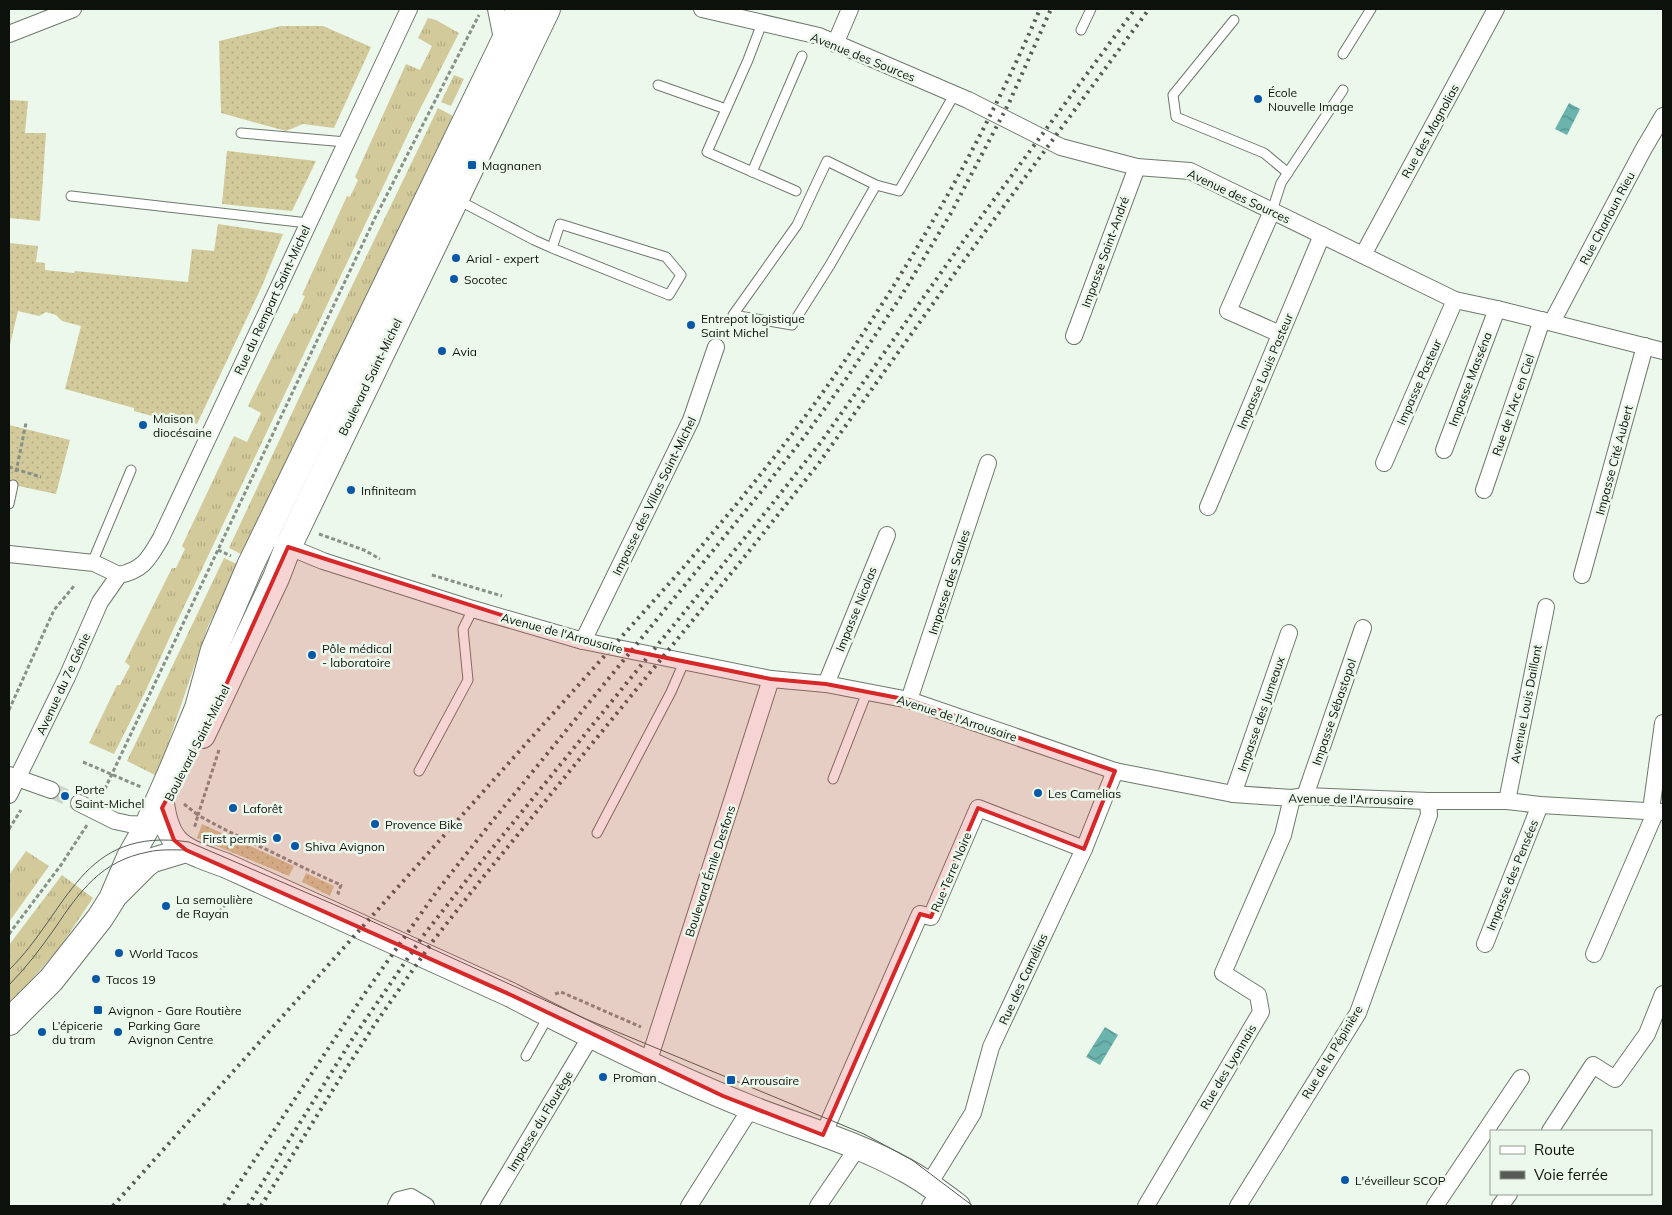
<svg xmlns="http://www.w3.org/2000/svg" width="1672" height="1215" font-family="Mulish,sans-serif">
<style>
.grass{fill:url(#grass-tufts)}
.garden{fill:url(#garden-dots)}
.water{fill:url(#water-waves)}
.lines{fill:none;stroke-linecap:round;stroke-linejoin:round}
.street-tunnel{stroke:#cbd5ca;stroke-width:16;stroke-dasharray:16 8;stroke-linecap:butt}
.lane-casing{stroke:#6f796e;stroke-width:11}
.street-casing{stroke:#6f796e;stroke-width:18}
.secondary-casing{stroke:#6f796e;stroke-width:26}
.primary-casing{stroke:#6f796e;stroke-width:28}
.path{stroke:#889187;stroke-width:3;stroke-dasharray:4 2.5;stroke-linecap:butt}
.lane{stroke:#fff;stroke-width:9}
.street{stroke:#fff;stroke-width:16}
.secondary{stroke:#fff;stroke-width:24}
.primary{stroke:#fff;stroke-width:26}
.tram{stroke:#565c55;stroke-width:1}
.rail{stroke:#565c55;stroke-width:4;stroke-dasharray:2.5 5;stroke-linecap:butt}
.marked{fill:#d62828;fill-opacity:0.2;stroke:#d62828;stroke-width:4;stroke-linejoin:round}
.poi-dot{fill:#0858a7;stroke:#ecf8eb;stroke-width:2}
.labels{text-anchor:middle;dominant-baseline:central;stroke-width:5;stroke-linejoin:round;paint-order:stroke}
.street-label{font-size:12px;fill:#0d110c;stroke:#ecf8eb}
.poi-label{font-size:12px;fill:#0d110c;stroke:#ecf8eb;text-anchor:start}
</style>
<defs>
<pattern id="grass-tufts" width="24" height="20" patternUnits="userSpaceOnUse" patternTransform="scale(1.25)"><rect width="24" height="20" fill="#d2ca9a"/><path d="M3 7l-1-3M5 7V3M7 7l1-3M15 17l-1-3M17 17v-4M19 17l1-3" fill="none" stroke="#b3ac84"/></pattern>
<pattern id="garden-dots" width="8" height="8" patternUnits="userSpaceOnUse" patternTransform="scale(1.25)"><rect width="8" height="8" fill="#d2ca9a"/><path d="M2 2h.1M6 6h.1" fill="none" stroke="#b3ac84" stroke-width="1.8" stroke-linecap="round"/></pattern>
<pattern id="water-waves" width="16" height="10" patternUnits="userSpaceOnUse" patternTransform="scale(1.25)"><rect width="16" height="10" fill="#6ab4ad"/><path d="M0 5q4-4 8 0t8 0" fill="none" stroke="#56918b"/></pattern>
</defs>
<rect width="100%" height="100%" fill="#ecf8eb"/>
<g class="grass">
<path d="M 428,18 L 436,20 L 459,33 L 417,115 L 173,630 L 146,690 L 114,754 L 89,743 L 117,685 L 120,685 L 130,666 L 125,662 L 172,568 L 176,568 L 185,549 L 182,546 L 234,436 L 247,442 L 261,413 L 248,406 L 294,313 L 297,314 L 305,296 L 302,295 L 347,196 L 350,197 L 358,180 L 355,177 L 406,64 L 420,70 L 432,46 L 418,38 Z"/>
<path d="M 454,75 L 464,79 L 451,106 L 441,102 Z"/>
<path d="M 438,108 L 453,116 L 353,329 L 243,555 L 229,548 L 336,319 Z"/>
<path d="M 224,558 L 239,565 L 208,626 L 157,776 L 127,761 Z"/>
<path d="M 26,851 L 49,866 L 9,922 L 9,875 Z"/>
<path d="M 62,875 L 93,898 L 60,947 L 9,1006 L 9,945 Z"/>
</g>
<g class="garden">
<path d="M 281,26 L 323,26 L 371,47 L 334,128 L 303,124 L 286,131 L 221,113 L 219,41 Z"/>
<path d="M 9,100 L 28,101 L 25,133 L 46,133 L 40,221 L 9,218 Z"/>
<path d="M 227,151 L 228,151 L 316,161 L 292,211 L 222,204 Z"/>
<path d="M 218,224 L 283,234 L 262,286 L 197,424 L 185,421 L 184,425 L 134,411 L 134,408 L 65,389 L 81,326 L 62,321 L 56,315 L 46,312 L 39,316 L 18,311 L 9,349 L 9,243 L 38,246 L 36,262 L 45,263 L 45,270 L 74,273 L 75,271 L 188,282 L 192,249 L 214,251 Z"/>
<path d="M 9,425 L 70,440 L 56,494 L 9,484 Z"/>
<path d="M 202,824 L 294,866 L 289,876 L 197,838 Z"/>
<path d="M 306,873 L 334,886 L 330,896 L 302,882 Z"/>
</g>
<g class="water">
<path d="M 1569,103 L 1580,109 L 1567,135 L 1555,129 Z"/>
<path d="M 1105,1027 L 1118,1035 L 1100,1065 L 1086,1057 Z"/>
</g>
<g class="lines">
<path class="street-tunnel" d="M 51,790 L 79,803"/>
<g class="lane-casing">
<g id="lane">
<path d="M 1234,20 L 1173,95 L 1176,117 L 1264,153 L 1288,173"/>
<path d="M 762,23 L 748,60 L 707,152 L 796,191"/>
<path d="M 1081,30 L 1091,9"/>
<path d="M 1343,54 L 1371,9"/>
<path d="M 658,85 L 726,109"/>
<path d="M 241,133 L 346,142"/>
<path d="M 752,172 L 802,56"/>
<path d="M 876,185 L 827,161 L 797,225 L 733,315 L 792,325 L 830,265 L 876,185 L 899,191 L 954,95"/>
<path d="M 71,196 L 308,223"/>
<path d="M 458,200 L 534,240 L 552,248 L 669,295 L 681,275 L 666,257 L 560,224 L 552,248"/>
<path d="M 1272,211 L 1281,183 L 1343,90"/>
<path d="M 9,504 L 13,485"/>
<path d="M 92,563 L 131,470"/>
<path d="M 419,771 L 468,680 L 463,629 L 473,609"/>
<path d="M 833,779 L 867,692"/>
<path d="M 597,833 L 671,692 L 684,662"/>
<path d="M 526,1056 L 549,1015"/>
</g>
</g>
<g class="street-casing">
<g id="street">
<path d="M 496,9 L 503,44"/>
<path d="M 702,9 L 819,36 L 968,100 L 1061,147 L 1137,167 L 1190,171 L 1455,300 L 1497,309 L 1663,351"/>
<path d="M 9,34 L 73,9"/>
<path d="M 835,44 L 850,9"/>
<path d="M 1272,211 L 1228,311 L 1280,334"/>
<path d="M 1363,255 L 1496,9"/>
<path d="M 1552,322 L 1643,150 L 1663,116"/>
<path d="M 1074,336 L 1137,167"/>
<path d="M 1444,450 L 1497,309"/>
<path d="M 1384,463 L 1455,300"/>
<path d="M 1484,490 L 1542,320"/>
<path d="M 1208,507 L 1322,235"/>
<path d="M 282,544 L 323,561 L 473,609 L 583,641 L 771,679 L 826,684 L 909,700 L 1115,771 L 1233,794 L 1292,798 L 1305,796 L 1428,801 L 1507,801 L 1540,805 L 1663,812"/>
<path d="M 9,554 L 94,563 L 119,575"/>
<path d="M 119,575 C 144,570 149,558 161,538 L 409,9"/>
<path d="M 1582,575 L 1645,346"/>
<path d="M 583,641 L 691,420 L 716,347"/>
<path d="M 826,684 L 887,535"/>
<path d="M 909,700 L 988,463"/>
<path d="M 9,775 L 51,790"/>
<path d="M 1233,794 L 1289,633"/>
<path d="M 9,795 L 67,677 L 100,602 L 119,575"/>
<path d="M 1305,796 L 1363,628"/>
<path d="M 1507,801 L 1546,607"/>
<path d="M 79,803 L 115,821 L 129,824 L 148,825"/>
<path d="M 1651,810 L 1663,723"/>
<path d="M 1485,944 L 1540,805"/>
<path d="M 1594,954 L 1656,811"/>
<path d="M 648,1063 L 771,679"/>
<path d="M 1550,1131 L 1593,1065 L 1615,1079 L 1647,1034 L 1663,994"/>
<path d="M 823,1135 L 920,914 L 931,917 L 978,808 L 1084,849"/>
<path d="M 929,1184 L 973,1113 L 991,1047 L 1084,849 L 1115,771"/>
<path d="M 396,1206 L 399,1200 L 411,1197 L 426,1206"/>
<path d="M 489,1206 L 591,1036"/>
<path d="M 689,1206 L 751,1108"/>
<path d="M 818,1206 L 858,1147"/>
<path d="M 930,1206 L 940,1192"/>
<path d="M 1146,1206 L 1261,1012 L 1258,995 L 1223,973 L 1283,835 L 1292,798"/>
<path d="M 1238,1206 L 1358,1013 L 1429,815 L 1428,801"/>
<path d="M 1435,1206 L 1521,1078"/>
<path d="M 1500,1206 L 1509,1194"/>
</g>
</g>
<g class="secondary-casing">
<g id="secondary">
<path d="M 161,795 C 166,848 182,849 227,866 L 511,995 C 589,1036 669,1075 751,1108 C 802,1128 857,1143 905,1170 C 924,1180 941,1193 958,1206"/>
<path d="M 114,897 L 146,865 L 153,860 L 186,850"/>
</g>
</g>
<g class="primary-casing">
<g id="primary">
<path d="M 202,735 L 276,578 L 288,547 L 547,9"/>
<path d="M 9,1022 L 51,980 L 100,918 L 112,899 L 130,857 L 148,825 L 173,768 L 198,708 L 214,650 L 250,566 L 520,9"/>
</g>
</g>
<g class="path">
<path d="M 9,467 L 41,477"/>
<path d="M 16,472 L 26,423"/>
<path d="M 319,534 L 364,550 L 380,559"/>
<path d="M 218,550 L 231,556"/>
<path d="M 432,575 L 502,596"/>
<path d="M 9,710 L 54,610 L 74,586"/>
<path d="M 219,750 L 198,815 C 227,832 258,845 288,860 C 306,869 323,877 341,885 L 338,893 L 340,894"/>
<path d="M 83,762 L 141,787"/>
<path d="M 102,795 L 375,218 L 479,15"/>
<path d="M 184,804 L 198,815 L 194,829"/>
<path d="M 9,829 L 21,810"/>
<path d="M 219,912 L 235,893"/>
<path d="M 9,934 L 61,865 L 87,825"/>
<path d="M 555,994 L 561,992 L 641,1027"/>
</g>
<use href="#lane" class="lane"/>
<use href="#street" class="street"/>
<use href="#secondary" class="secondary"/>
<use href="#primary" class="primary"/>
<g class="tram">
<path d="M 9,970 C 70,910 80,826 189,842 L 356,914 L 586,1019 L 864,1134 L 912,1160 L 973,1206"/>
<path d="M 9,985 C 26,968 41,948 55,928 C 80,891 101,861 148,852 C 160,849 173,850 186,850"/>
</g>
<g class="rail">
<path d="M 113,1206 L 683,568 C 740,501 796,433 846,359 C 921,248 987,132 1040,9"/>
<path d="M 224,1206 L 363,996 L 437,891 L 494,819 L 760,493 L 805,436 L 846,379 L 900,298 L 951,213 L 1009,103 L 1051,9"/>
<path d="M 248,1206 L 351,1041 L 423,936 L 473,872 L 769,508 L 821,442 L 967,236 L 1135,9"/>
<path d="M 261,1206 L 344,1072 L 375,1024 L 433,941 L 480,881 L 746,555 L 819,463 L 965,259 L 1149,9"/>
</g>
</g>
<path class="marked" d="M 288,547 L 583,641 L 771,679 L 826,684 L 909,700 L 1115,771 L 1084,849 L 978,808 L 931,917 L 920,914 L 823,1135 L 723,1096 L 511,995 L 186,850 L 174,840 L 162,808 L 217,705 Z"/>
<g class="poi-dot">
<circle cx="1258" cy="99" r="5"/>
<rect x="467" y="160" width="10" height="10" rx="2.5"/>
<circle cx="456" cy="258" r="5"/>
<circle cx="454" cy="279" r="5"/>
<circle cx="691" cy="325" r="5"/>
<circle cx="442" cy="351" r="5"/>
<circle cx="143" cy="425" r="5"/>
<circle cx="351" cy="490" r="5"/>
<circle cx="312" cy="655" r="5"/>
<circle cx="1038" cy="793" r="5"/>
<circle cx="65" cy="796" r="5"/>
<circle cx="233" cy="808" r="5"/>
<circle cx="375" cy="824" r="5"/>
<circle cx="277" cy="838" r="5"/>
<circle cx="295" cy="846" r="5"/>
<circle cx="166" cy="906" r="5"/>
<circle cx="119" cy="953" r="5"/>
<circle cx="96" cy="979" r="5"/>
<rect x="93" y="1005" width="10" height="10" rx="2.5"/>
<circle cx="42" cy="1032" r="5"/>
<circle cx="118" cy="1032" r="5"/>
<circle cx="603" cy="1077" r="5"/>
<rect x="726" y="1075" width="10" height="10" rx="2.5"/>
<circle cx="1345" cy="1180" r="5"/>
</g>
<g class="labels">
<g class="street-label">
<text transform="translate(863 57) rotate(22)">Avenue des Sources</text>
<text transform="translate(1430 131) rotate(-61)">Rue des Magnolias</text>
<text transform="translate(1239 196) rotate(25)">Avenue des Sources</text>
<text transform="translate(1607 218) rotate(-62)">Rue Charloun Rieu</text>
<text transform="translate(1105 252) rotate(-70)">Impasse Saint-André</text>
<text transform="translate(272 300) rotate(-65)">Rue du Rempart Saint-Michel</text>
<text transform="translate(1265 371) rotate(-67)">Impasse Louis Pasteur</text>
<text transform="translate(370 377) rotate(-64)">Boulevard Saint-Michel</text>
<text transform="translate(1470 379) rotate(-69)">Impasse Masséna</text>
<text transform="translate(1419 382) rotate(-66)">Impasse Pasteur</text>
<text transform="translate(1513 405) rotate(-71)">Rue de l'Arc en Ciel</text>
<text transform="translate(1614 460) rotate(-75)">Impasse Cité Aubert</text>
<text transform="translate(654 496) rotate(-64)">Impasse des Villas Saint-Michel</text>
<text transform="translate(949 582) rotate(-72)">Impasse des Saules</text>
<text transform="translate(856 609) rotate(-68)">Impasse Nicolas</text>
<text transform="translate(562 633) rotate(15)">Avenue de l'Arrousaire</text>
<text transform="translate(63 684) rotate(-65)">Avenue du 7e Génie</text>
<text transform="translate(1526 704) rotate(-79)">Avenue Louis Daillant</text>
<text transform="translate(1334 712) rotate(-71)">Impasse Sébastopol</text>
<text transform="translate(1261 714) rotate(-71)">Impasse des Jumeaux</text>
<text transform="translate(957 718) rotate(18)">Avenue de l'Arrousaire</text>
<text transform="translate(197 743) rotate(-63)">Boulevard Saint-Michel</text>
<text transform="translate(1351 799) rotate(1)">Avenue de l'Arrousaire</text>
<text transform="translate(710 871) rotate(-72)">Boulevard Émile Desfons</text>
<text transform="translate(951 872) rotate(-67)">Rue Terre Noire</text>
<text transform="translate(1512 875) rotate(-68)">Impasse des Pensées</text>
<text transform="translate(1023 979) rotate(-65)">Rue des Camélias</text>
<text transform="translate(1332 1052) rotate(-59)">Rue de la Pépinière</text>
<text transform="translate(1228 1067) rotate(-59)">Rue des Lyonnais</text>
<text transform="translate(540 1121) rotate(-59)">Impasse du Flourège</text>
</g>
<g class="poi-label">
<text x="1268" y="92">École<tspan x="1268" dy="14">Nouvelle Image</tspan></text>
<text x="482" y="165">Magnanen</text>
<text x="466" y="258">Arial - expert</text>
<text x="464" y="279">Socotec</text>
<text x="701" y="318">Entrepot logistique<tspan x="701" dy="14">Saint Michel</tspan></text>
<text x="452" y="351">Avia</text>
<text x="153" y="418">Maison<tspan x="153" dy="14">diocésaine</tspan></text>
<text x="361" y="490">Infiniteam</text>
<text x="322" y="648">Pôle médical<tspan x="322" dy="14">- laboratoire</tspan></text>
<text x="75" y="789">Porte<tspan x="75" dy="14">Saint-Michel</tspan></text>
<text x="1048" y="793">Les Camelias</text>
<text x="243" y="808">Laforêt</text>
<text x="385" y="824">Provence Bike</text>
<text x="267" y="838" text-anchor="end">First permis</text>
<text x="305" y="846">Shiva Avignon</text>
<text x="176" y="899">La semoulière<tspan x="176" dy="14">de Rayan</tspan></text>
<text x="129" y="953">World Tacos</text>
<text x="106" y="979">Tacos 19</text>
<text x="108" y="1010">Avignon - Gare Routière</text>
<text x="52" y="1025">L’épicerie<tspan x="52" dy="14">du tram</tspan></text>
<text x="128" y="1025">Parking Gare<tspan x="128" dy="14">Avignon Centre</tspan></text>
<text x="613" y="1077">Proman</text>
<text x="741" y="1080">Arrousaire</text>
<text x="1355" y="1180">L'éveilleur SCOP</text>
</g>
</g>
<rect width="1672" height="1215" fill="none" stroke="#0d110c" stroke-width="20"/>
<rect x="1490" y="1130" width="162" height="65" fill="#ecf8eb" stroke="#939c92"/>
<rect x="1500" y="1146" width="25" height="8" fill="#ffffff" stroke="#939c92"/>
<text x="1534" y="1155" font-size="15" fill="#0d110c">Route</text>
<rect x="1500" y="1171" width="25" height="8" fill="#565c55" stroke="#939c92"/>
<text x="1534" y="1180" font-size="15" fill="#0d110c">Voie ferrée</text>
</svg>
